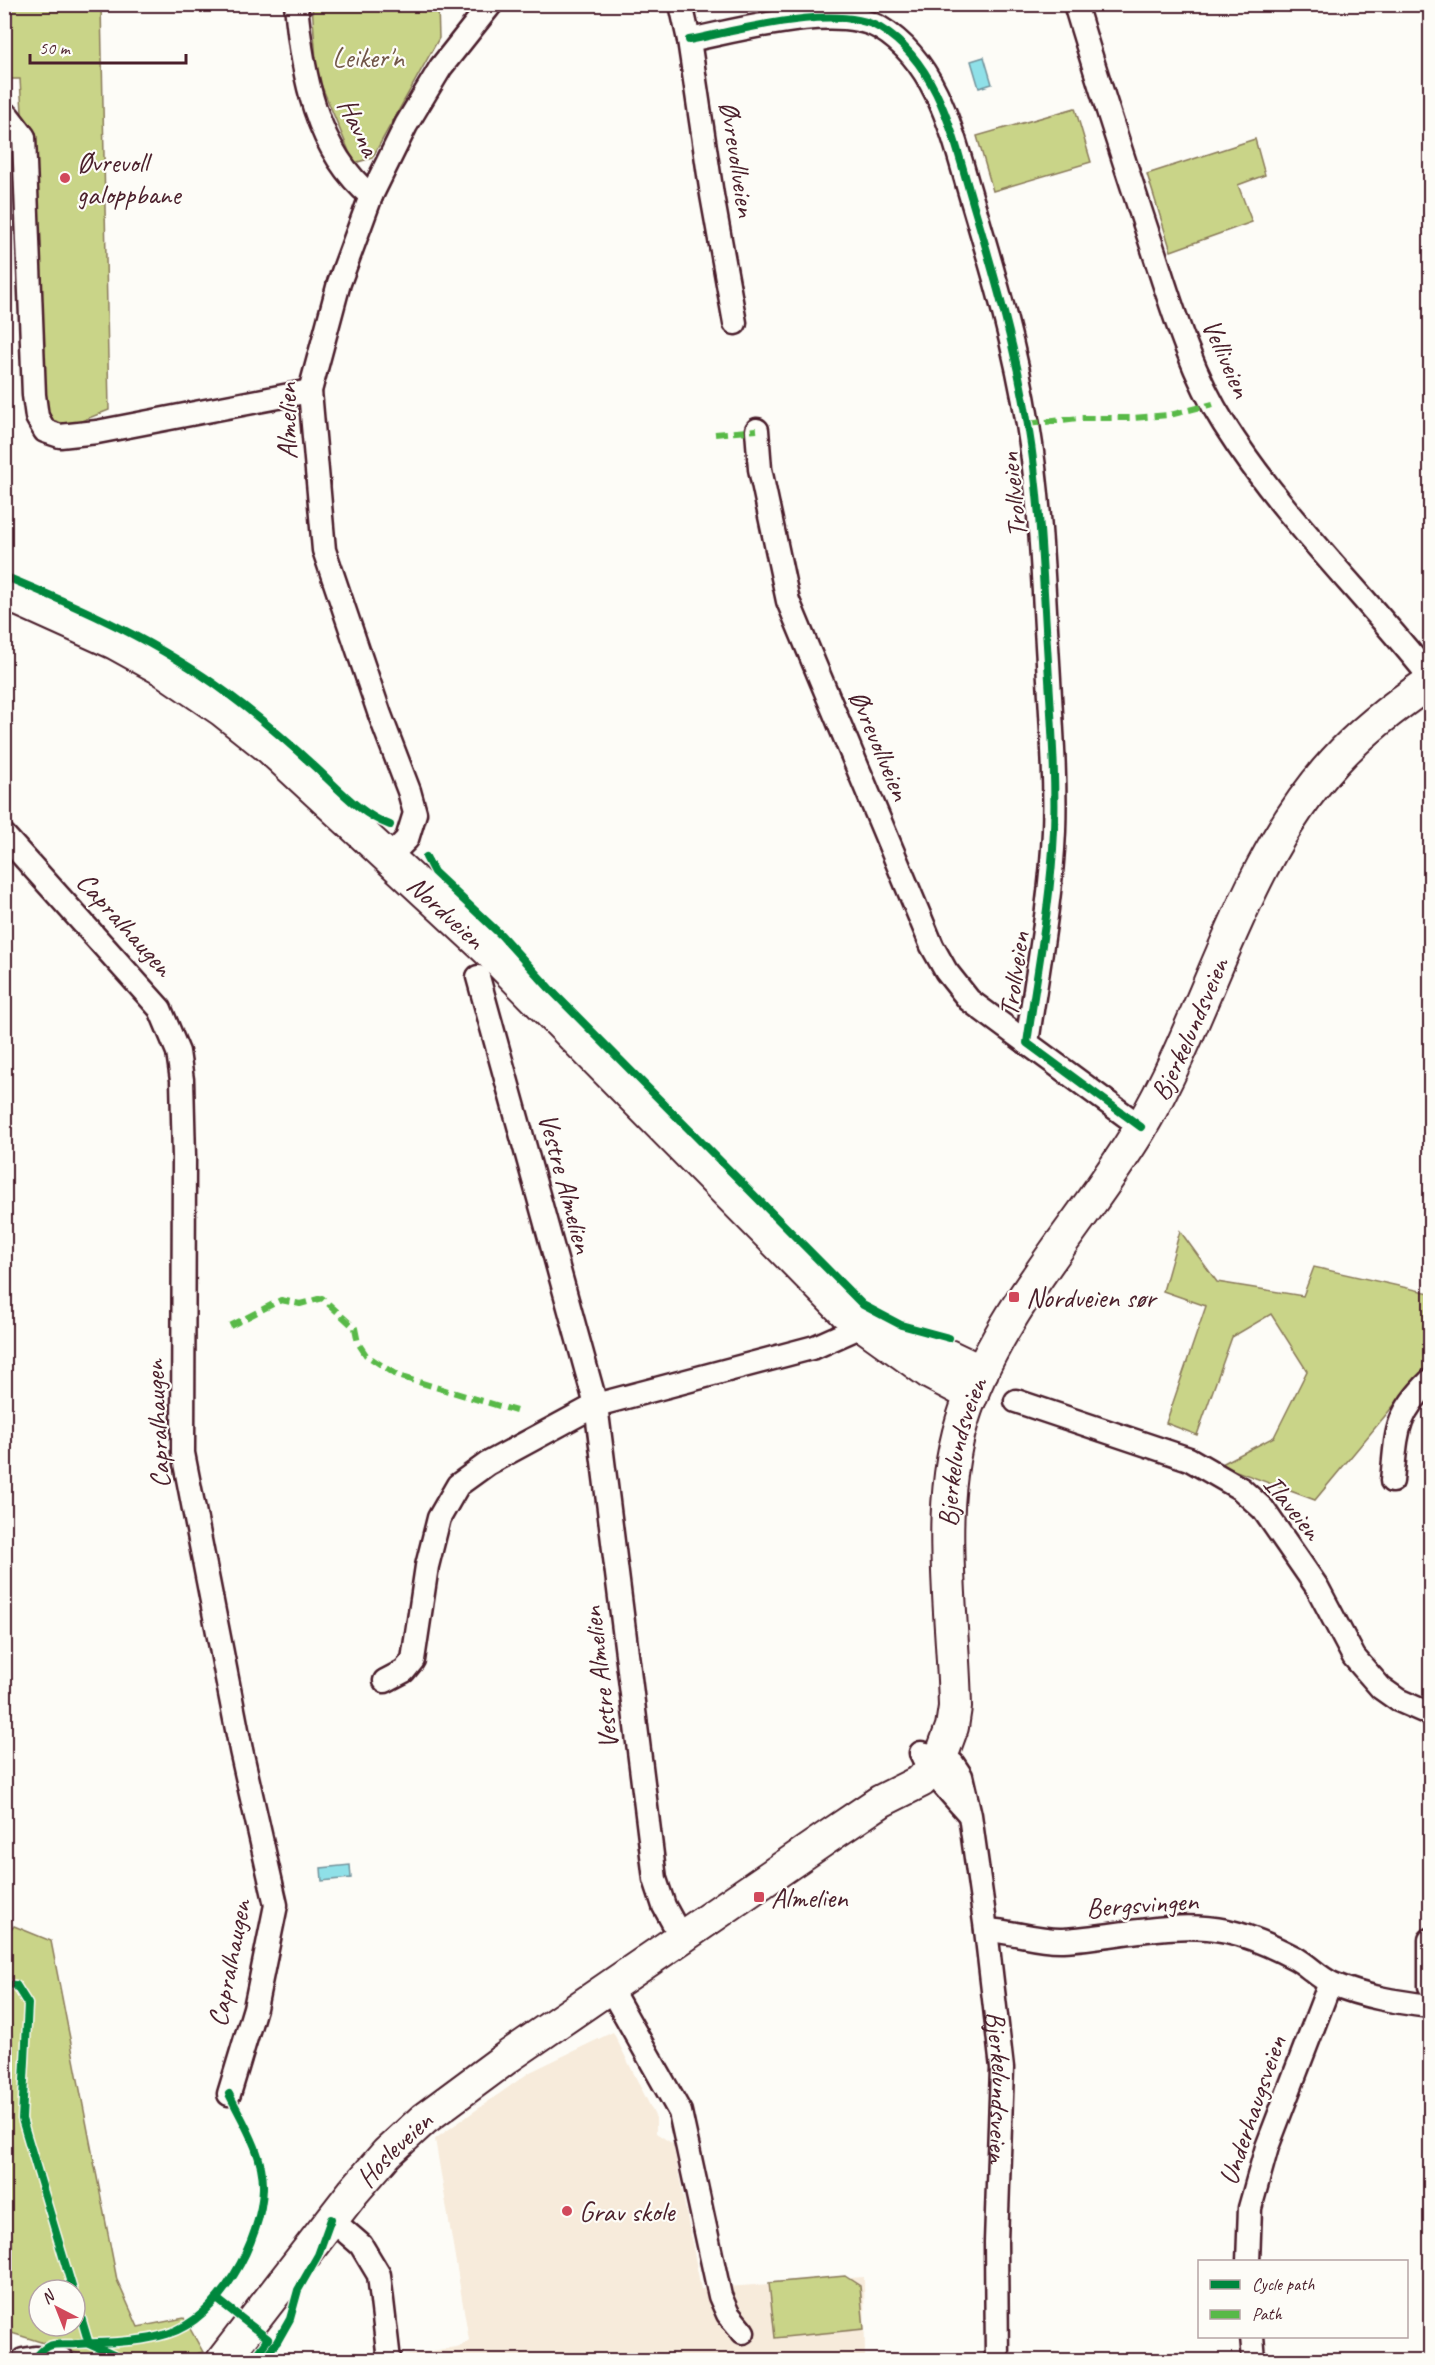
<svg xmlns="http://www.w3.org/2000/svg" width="1435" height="2365" font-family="Caveat,sans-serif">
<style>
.built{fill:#f7ebdb}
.green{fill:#c9d488;stroke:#8a7a5a;stroke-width:1.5;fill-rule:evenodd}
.water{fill:#8fe0e8;stroke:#73939c;stroke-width:1.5}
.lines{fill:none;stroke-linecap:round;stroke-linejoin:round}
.street-casing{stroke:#4a1f2b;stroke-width:27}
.secondary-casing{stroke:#4a1f2b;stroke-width:36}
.street{stroke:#fdfcf7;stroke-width:22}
.secondary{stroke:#fdfcf7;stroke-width:32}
.quiet{stroke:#58b947;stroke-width:6;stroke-dasharray:12 6;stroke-linecap:butt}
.cycleway-casing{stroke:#fdfcf7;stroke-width:11}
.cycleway{stroke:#00873e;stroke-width:8}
.poi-dot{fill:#d1495b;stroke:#fdfcf7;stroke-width:2}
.labels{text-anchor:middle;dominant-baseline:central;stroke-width:4.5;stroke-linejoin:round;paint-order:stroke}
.park-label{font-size:28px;fill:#705547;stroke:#fdfcf7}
.street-label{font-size:28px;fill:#4a1f2b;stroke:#fdfcf7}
.poi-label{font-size:28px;fill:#4a1f2b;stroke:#fdfcf7;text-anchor:start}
</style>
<rect width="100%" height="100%" fill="#fdfcf7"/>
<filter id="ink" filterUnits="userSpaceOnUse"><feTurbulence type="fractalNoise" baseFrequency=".0167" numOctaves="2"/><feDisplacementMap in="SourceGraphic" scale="12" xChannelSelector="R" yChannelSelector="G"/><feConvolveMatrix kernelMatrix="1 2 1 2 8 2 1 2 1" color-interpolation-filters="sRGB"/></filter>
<g filter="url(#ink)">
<path class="built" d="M 613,2032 L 656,2118 L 656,2133 L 673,2144 L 701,2289 L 864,2277 L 865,2360 L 404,2360 L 404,2356 L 461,2346 L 469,2340 L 435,2139 L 530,2072 Z"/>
<g class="green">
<path d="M 4,5 L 101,5 L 109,410 L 64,428 L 40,413 L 20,79 L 5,79 Z"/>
<path d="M 312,5 L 438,5 L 439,38 L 372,158 L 354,163 L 317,75 Z"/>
<path d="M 1075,108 L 1091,162 L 993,191 L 977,136 Z"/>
<path d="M 1255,139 L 1265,175 L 1238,185 L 1252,222 L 1171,251 L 1147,174 Z"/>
<path d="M 1180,1231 L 1217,1282 L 1303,1296 L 1314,1267 L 1430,1293 L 1430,1370 L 1409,1387 L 1315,1500 L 1220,1465 L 1274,1437 L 1307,1371 L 1271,1314 L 1232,1337 L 1197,1435 L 1166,1423 L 1206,1306 L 1163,1291 Z"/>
<path d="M 14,1926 L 51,1941 L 117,2280 L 138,2327 L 184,2318 L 203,2352 L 172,2360 L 99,2360 L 5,2331 L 4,1939 ZM 39,2290 L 75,2290 L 75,2326 L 39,2326 Z"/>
<path d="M 845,2276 L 860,2286 L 864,2329 L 775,2338 L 769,2283 Z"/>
</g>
<g class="water">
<path d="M 984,57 L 992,84 L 979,88 L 971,61 Z"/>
<path d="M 350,1865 L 351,1878 L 322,1881 L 321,1868 Z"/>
</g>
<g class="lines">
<g class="street-casing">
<g id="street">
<path d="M 296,4 C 302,73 316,151 371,196"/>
<path d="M 681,4 L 689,40 L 712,195 L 735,323"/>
<path d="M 1075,4 C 1098,81 1123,158 1148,234 C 1169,297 1188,367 1224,424 C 1282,516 1363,593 1430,677"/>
<path d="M 689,40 C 737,31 837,2 880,28 C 939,63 954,140 972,200 C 994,274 1016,349 1028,425 C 1041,503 1043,583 1048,662 C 1051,718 1056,775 1054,831 C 1051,902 1037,973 1027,1043 L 1141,1127"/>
<path d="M 8,116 L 24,137 L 34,395 L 37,417 L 45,431 L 60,436 L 97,432 L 310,391"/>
<path d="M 757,430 L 760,469 L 788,601 L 932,946 L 946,971 L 969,1000 L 1027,1043"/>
<path d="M 4,835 L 160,1009 L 178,1052 L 182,1080 L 184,1157 L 183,1453 L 241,1750 L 276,1905 L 255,2008 L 229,2094"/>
<path d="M 389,857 L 407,839 L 415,813 L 409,791 L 380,715 L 324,550 L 310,391 L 339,283 L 371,196 L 406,125 L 441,67 L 491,4"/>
<path d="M 478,977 L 596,1405 L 655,1879 L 664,1906 L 681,1937"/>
<path d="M 1016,1401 L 1189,1459 L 1241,1489 L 1263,1509 L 1317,1587 L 1354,1657 L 1381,1688 L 1398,1700 L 1430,1714"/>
<path d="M 1392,1481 C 1397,1433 1394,1416 1430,1381"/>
<path d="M 385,1681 L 404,1671 L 413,1660 L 427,1566 L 439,1518 L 458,1485 L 487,1464 L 596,1405 L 815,1347 L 862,1326"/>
<path id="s1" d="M 921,1753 L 941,1757 L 953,1764 L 961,1776 L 970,1815 L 986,1930 L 1002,2068 L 996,2242 L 997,2360"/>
<path d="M 923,1757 L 930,1770 L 968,1813"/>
<path d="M 986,1930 C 1013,1931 1036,1941 1063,1940 C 1118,1937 1172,1920 1227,1931 C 1250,1936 1274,1947 1295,1958 C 1308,1965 1319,1978 1333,1984 C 1364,1997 1397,2002 1430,2006"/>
<path d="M 1430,1940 L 1430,1986"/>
<path d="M 610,1988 L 680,2112 L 720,2296 L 728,2314 L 743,2332"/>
<path d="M 331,2219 L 361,2245 L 379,2275 L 389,2360"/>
<path d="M 1248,2262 L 1250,2208 L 1267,2147 L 1330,1983"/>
<path d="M 1252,2336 L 1254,2360"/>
<path d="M 23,2360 L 35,2358 L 62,2360"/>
</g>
</g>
<g class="secondary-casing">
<g id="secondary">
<path id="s2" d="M 4,593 L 115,643 L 162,669 L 222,710 L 271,749 L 488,950 L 845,1312 L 930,1373 L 972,1395"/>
<path d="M 900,1338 L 942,1353 L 982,1372"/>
<path id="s3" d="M 223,2360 L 354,2191 L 387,2153 L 424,2119 L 509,2056 L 835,1832 L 881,1801 L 921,1781 L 941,1757 L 952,1727 L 955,1707 C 953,1609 933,1503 966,1409 C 1003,1305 1084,1222 1140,1129 C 1211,1009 1239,866 1335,761 C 1363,730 1396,705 1430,682"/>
</g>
</g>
<use href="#street" class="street"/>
<use href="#secondary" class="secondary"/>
<g class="quiet">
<path d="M 1028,424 L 1079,418 L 1133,418 L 1170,415 L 1213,404"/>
<path d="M 715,434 L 757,430"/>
<path d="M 230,1326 L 281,1300 L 300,1304 L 322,1298 L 355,1328 L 358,1343 L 366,1355 L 398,1376 L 516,1411"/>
</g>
<g class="cycleway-casing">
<g id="cycleway">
<path d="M 689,40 C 737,31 837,2 880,28 C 939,63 954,140 972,200 C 994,274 1016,349 1028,425 C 1041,503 1043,583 1048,662 C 1051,718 1056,775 1054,831 C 1051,902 1037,973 1027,1043 L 1141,1127"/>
<path d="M 4,576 C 82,608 160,643 227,693 C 258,716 287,741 315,767 C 338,788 360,814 390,825"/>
<path d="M 426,857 L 434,872 L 501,935 L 549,988 L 863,1305 L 901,1325 L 949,1338"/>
<path d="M 4,1984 L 16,1985 L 28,2004 L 22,2119 L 73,2290"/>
<path d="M 75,2297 L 89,2344 L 124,2360"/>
<path d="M 217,2299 L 268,2339 L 252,2360"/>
<path d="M 35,2358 C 39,2354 44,2348 49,2346 C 56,2343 69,2345 76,2344 C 107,2342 138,2343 167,2334 C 219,2319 262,2239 263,2188 C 264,2154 243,2122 229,2094"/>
<path d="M 262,2360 L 277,2342 L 290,2319 L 298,2290 L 318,2255 L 331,2219"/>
</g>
</g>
<use href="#cycleway" class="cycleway"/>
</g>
</g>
<g class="poi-dot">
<circle cx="65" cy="178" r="6"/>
<rect x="1008" y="1291" width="12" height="12" rx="3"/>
<rect x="753" y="1891" width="12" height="12" rx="3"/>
<circle cx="567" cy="2211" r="6"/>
</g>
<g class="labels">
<g class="park-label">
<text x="368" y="57">Leiker'n</text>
</g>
<g class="street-label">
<text transform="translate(359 127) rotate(64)">Havna</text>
<text transform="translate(738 159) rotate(81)">Øvrevollveien</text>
<text transform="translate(1227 358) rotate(66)">Velliveien</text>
<text transform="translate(286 421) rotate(-90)">Almelien</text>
<text transform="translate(1013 495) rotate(-96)">Trollveien</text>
<text transform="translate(880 745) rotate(67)">Øvrevollveien</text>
<text stroke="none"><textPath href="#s2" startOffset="550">Nordveien</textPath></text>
<text transform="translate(125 924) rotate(48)">Capralhaugen</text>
<text transform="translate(1014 974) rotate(-82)">Trollveien</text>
<text stroke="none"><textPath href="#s3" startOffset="1742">Bjerkelundsveien</textPath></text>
<text transform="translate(566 1183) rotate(75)">Vestre Almelien</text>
<text transform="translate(157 1424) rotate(-93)">Capralhaugen</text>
<text stroke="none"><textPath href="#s3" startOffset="1256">Bjerkelundsveien</textPath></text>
<text transform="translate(1293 1507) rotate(51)">Ilaveien</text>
<text transform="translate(600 1678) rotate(-97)">Vestre Almelien</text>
<text transform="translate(1142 1904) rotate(-4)">Bergsvingen</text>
<text transform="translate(229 1963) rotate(-79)">Capralhaugen</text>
<text stroke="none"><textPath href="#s1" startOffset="363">Bjerkelundsveien</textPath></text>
<text transform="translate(1252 2110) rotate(-71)">Underhaugsveien</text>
<text stroke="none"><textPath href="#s3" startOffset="272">Hosleveien</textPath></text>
</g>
<g class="poi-label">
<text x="77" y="162">Øvrevoll<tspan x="77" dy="32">galoppbane</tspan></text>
<text x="1026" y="1297">Nordveien sør</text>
<text x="771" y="1897">Almelien</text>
<text x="579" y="2211">Grav skole</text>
</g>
</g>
<rect width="1435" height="2365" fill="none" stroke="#fdfcf7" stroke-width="24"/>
<rect x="12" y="12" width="1411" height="2341" fill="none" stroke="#4a1f2b" stroke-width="2" filter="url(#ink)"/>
<rect x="1198" y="2260" width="210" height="78" fill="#fdfcf7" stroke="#b5a4a5" stroke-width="1.5"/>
<rect x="1210" y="2280" width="30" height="9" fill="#00873e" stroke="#b5a4a5" stroke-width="1.5"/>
<text x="1252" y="2290" font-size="18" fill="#4a1f2b">Cycle path</text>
<rect x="1210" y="2310" width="30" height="9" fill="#58b947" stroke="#b5a4a5" stroke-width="1.5"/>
<text x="1252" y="2320" font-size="18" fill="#4a1f2b">Path</text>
<g transform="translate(57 2308) rotate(318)"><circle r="28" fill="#fdfcf7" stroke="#b5a4a5" stroke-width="1.5"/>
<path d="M0-4.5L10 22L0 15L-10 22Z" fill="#d1495b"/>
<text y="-9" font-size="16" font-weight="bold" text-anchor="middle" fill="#4a1f2b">N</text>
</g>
<path d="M30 54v9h156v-9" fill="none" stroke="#4a1f2b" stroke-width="3"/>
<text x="39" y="54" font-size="18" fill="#4a1f2b" stroke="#fdfcf7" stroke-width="4.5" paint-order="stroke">50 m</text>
</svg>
